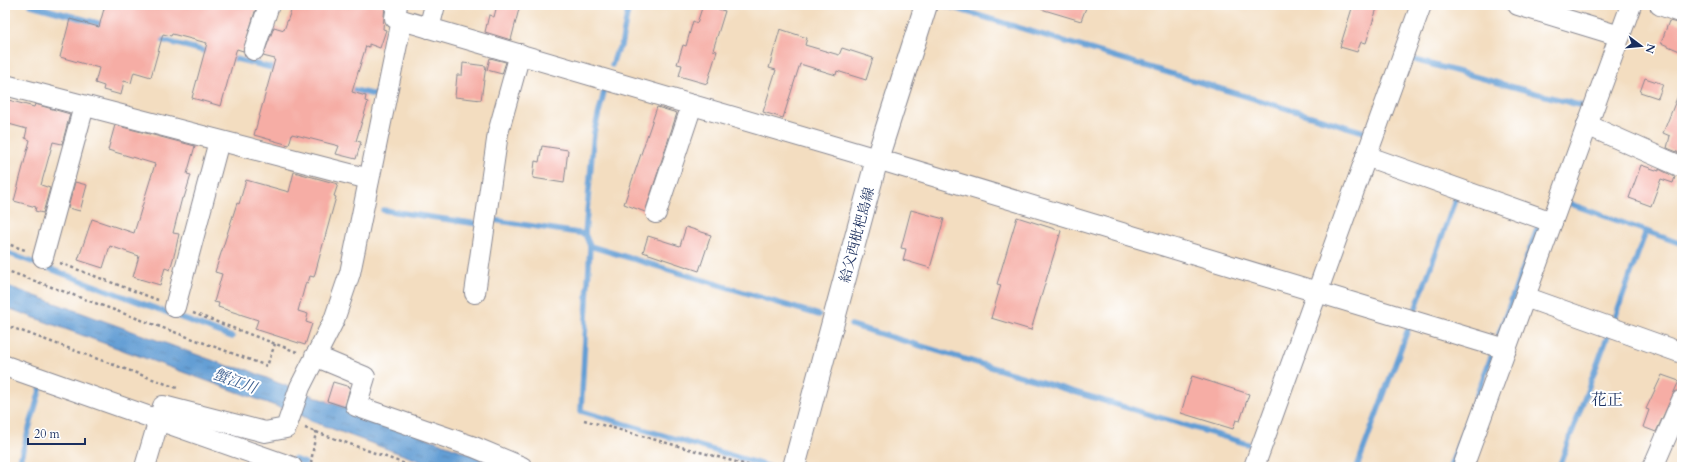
<svg xmlns="http://www.w3.org/2000/svg" width="1687" height="472" font-family="Cardo,'Noto Serif JP',serif">
<style>
.water{fill:url(#water-ripples);stroke:#406699}
.lines{fill:none;stroke-linecap:round;stroke-linejoin:round}
.stream{stroke:#649ed4;stroke-width:5.5}
.building{fill:#f6ada5}
.minor-casing{stroke:#87868f;stroke-width:22}
.major-casing{stroke:#87868f;stroke-width:24}
.path{stroke:#87868f;stroke-width:2.5;stroke-dasharray:3 3;stroke-linecap:butt}
.minor{stroke:#fff;stroke-width:20}
.major{stroke:#fff;stroke-width:22}
.labels{text-anchor:middle;dominant-baseline:central;stroke-width:4;stroke-linejoin:round;paint-order:stroke}
.street-label{font-size:14px;fill:#1b2f5e;stroke:#fff}
.water-label{font-size:15px;font-style:italic;fill:#385b8d;stroke:#fff}
.quarter-label{font-size:16px;fill:#1b2f5e;stroke:#fff}
</style>
<defs>
<pattern id="water-ripples" width="26" height="14" patternUnits="userSpaceOnUse"><rect width="26" height="14" fill="#649ed4"/><path d="M2 4q2-2 4 0t4 0M15 11q2-2 4 0t4 0" fill="none" stroke="#5281af"/></pattern>
</defs>
<rect width="100%" height="100%" fill="#fff"/>
<filter id="ink" filterUnits="userSpaceOnUse"><feTurbulence type="fractalNoise" baseFrequency=".025" numOctaves="2"/><feDisplacementMap in="SourceGraphic" scale="8" xChannelSelector="R" yChannelSelector="G"/><feConvolveMatrix kernelMatrix="1 2 1 2 8 2 1 2 1" color-interpolation-filters="sRGB"/></filter>
<filter id="wash" filterUnits="userSpaceOnUse"><feTurbulence type="fractalNoise" baseFrequency=".012" numOctaves="4" result="noise"/><feDisplacementMap in="SourceGraphic" scale="16" xChannelSelector="R" yChannelSelector="G"/><feGaussianBlur stdDeviation="0.9" result="paint"/><feColorMatrix in="noise" values="0 0 0 0 0 0 0 0 0 0 0 0 0 0 0 0 0 1.4 0 .05"/><feComposite in="paint" operator="in"/></filter>
<g filter="url(#wash)">
<rect width="100%" height="100%" fill="#f3ddc0"/>
<path class="water" d="M 5,285 L 228,366 L 248,370 L 278,383 L 473,455 L 499,467 L 436,467 L 311,421 L 303,416 L 5,307 Z"/>
<g class="lines">
<g class="stream">
<path d="M 31,5 L 105,25"/>
<path d="M 944,5 L 1364,132"/>
<path d="M 154,38 L 212,53"/>
<path d="M 228,57 L 280,70"/>
<path d="M 1408,58 L 1586,107"/>
<path d="M 612,65 L 616,53 L 621,46 L 629,5"/>
<path d="M 346,88 L 375,95"/>
<path d="M 1568,203 L 1682,244"/>
<path d="M 383,210 L 478,224"/>
<path d="M 493,220 L 585,234 L 590,246 L 819,315"/>
<path d="M 585,234 L 594,132 L 605,88"/>
<path d="M 590,246 L 581,411 L 770,467"/>
<path d="M 5,252 L 232,337"/>
<path d="M 1415,310 L 1457,195"/>
<path d="M 1614,321 L 1646,231"/>
<path d="M 851,325 L 1248,444"/>
<path d="M 1499,334 L 1539,224 L 1536,223"/>
<path d="M 294,459 L 305,463"/>
<path d="M 18,467 L 41,387"/>
<path d="M 1357,467 L 1408,329"/>
<path d="M 1450,467 L 1491,357"/>
<path d="M 1559,467 L 1608,335"/>
</g>
</g>
<g id="blocks">
<g class="building">
<path d="M 105,5 L 257,5 L 243,51 L 237,49 L 236,51 L 221,106 L 192,98 L 207,43 L 172,34 L 171,36 L 163,34 L 151,77 L 134,72 L 131,83 L 124,81 L 121,95 L 103,90 L 104,86 L 95,83 L 99,68 L 60,57 L 70,19 L 99,27 Z"/>
<path d="M 293,5 L 385,5 L 383,29 L 386,30 L 380,48 L 369,44 L 369,47 L 366,46 L 352,92 L 366,96 L 365,101 L 368,102 L 356,141 L 361,142 L 356,159 L 336,154 L 339,146 L 292,134 L 289,145 L 254,135 L 275,59 L 263,56 L 274,27 L 284,30 Z"/>
<path d="M 497,5 L 520,5 L 511,40 L 485,32 L 489,15 L 494,17 Z"/>
<path d="M 703,5 L 725,11 L 713,50 L 717,51 L 707,84 L 679,76 L 682,65 L 677,64 L 683,45 L 686,46 L 693,21 L 697,23 Z"/>
<path d="M 1042,5 L 1087,5 L 1081,21 L 1041,9 Z"/>
<path d="M 1353,5 L 1378,5 L 1366,43 L 1361,42 L 1357,52 L 1340,47 Z"/>
<path d="M 1669,21 L 1682,24 L 1682,52 L 1661,43 Z"/>
<path d="M 780,29 L 807,38 L 805,45 L 839,55 L 842,48 L 873,58 L 866,80 L 837,71 L 836,75 L 800,64 L 783,118 L 763,112 L 776,70 L 769,68 Z"/>
<path d="M 490,58 L 506,62 L 502,74 L 487,70 Z"/>
<path d="M 463,63 L 486,66 L 481,100 L 455,97 L 457,75 L 462,75 Z"/>
<path d="M 1645,78 L 1663,84 L 1658,98 L 1640,92 Z"/>
<path d="M 1681,88 L 1682,88 L 1682,154 L 1667,148 L 1670,136 L 1663,133 Z"/>
<path d="M 5,99 L 34,107 L 35,104 L 70,114 L 62,144 L 53,142 L 41,185 L 50,188 L 43,213 L 35,211 L 36,207 L 14,201 L 30,140 L 25,138 L 27,129 L 5,123 Z"/>
<path d="M 657,107 L 677,113 L 645,212 L 624,204 Z"/>
<path d="M 115,125 L 195,146 L 187,174 L 191,175 L 184,198 L 182,198 L 173,233 L 179,234 L 175,252 L 170,270 L 165,268 L 160,285 L 133,277 L 139,256 L 110,246 L 103,268 L 78,260 L 92,219 L 134,233 L 155,164 L 108,150 Z"/>
<path d="M 542,146 L 568,150 L 564,183 L 533,178 L 535,161 L 539,162 Z"/>
<path d="M 1641,165 L 1659,171 L 1659,169 L 1675,177 L 1673,183 L 1661,179 L 1651,206 L 1629,198 Z"/>
<path d="M 294,172 L 338,184 L 334,196 L 336,197 L 314,277 L 310,276 L 308,283 L 306,282 L 298,311 L 308,314 L 306,322 L 312,324 L 305,345 L 255,329 L 258,320 L 218,307 L 219,303 L 214,302 L 222,274 L 215,272 L 237,203 L 239,204 L 246,180 L 289,192 Z"/>
<path d="M 75,182 L 87,185 L 80,211 L 68,208 Z"/>
<path d="M 911,210 L 944,219 L 930,268 L 903,260 L 906,249 L 901,248 Z"/>
<path d="M 1017,217 L 1061,231 L 1031,330 L 991,318 L 1001,285 L 997,284 Z"/>
<path d="M 686,227 L 711,235 L 699,271 L 643,252 L 648,236 L 680,246 Z"/>
<path d="M 1662,375 L 1679,381 L 1656,432 L 1643,427 L 1649,410 L 1646,409 Z"/>
<path d="M 1192,376 L 1249,394 L 1240,421 L 1236,420 L 1233,429 L 1181,413 Z"/>
<path d="M 333,382 L 350,387 L 345,407 L 327,401 Z"/>
</g>
</g>
</g>
<g filter="url(#ink)">
<use href="#blocks" fill-opacity="0" stroke="#87868f" stroke-width="1"/>
<g class="lines">
<g class="minor-casing">
<g id="minor">
<path d="M 397,5 L 395,18 L 877,159 L 1506,349"/>
<path d="M 1518,5 L 1620,36"/>
<path d="M 1660,5 L 1682,13"/>
<path d="M 429,28 L 435,5"/>
<path d="M 254,50 L 269,5"/>
<path d="M 5,85 L 369,179"/>
<path d="M 1587,125 L 1682,167"/>
<path d="M 1366,156 L 1552,222"/>
<path d="M 656,213 L 692,105"/>
<path d="M 43,257 L 84,106"/>
<path d="M 475,293 L 498,133 L 520,54"/>
<path d="M 1525,297 L 1682,353"/>
<path d="M 175,307 L 219,141"/>
<path d="M 315,356 L 365,377 L 356,406 L 474,447 L 522,467"/>
<path d="M 5,366 L 292,467"/>
<path d="M 145,467 L 163,406 L 265,432 L 286,428 L 300,387 L 334,320 L 350,273 L 402,20"/>
<path d="M 1254,467 L 1421,5"/>
<path d="M 1463,467 L 1631,5"/>
<path d="M 1653,467 L 1682,400"/>
</g>
</g>
<g class="major-casing">
<path id="major" d="M 794,467 L 877,159 L 926,5"/>
</g>
<g class="path">
<path d="M 5,243 L 25,250"/>
<path d="M 60,263 L 158,300"/>
<path d="M 5,270 L 267,366 L 275,344"/>
<path d="M 193,313 L 297,352"/>
<path d="M 5,325 L 177,388"/>
<path d="M 584,420 L 754,467"/>
<path d="M 305,428 L 414,467"/>
<path d="M 311,463 L 316,431"/>
</g>
<use href="#minor" class="minor"/>
<use href="#major" class="major"/>
</g>
</g>
<g class="labels">
<g class="street-label">
<text transform="translate(857 235) rotate(-75)">給父西枇杷島線</text>
</g>
<g class="water-label">
<text transform="translate(235 381) rotate(20)">蟹江川</text>
</g>
<g class="quarter-label">
<text x="1607" y="400">花正</text>
</g>
</g>
<rect width="1687" height="472" fill="none" stroke="#fff" stroke-width="20"/>
<g transform="translate(1641 46) rotate(106)" stroke="#ffffff" stroke-width="3" paint-order="stroke">
<path d="M0-3L7 15L0 10L-7 15Z" fill="#1b2f5e"/>
<text y="-6" font-size="11" font-weight="bold" text-anchor="middle" fill="#1b2f5e">N</text>
</g>
<path d="M28 438v6h57v-6" fill="none" stroke="#1b2f5e" stroke-width="2"/>
<text x="34" y="438" font-size="12" fill="#1b2f5e" stroke="#ffffff" stroke-width="3" paint-order="stroke">20 m</text>
</svg>
